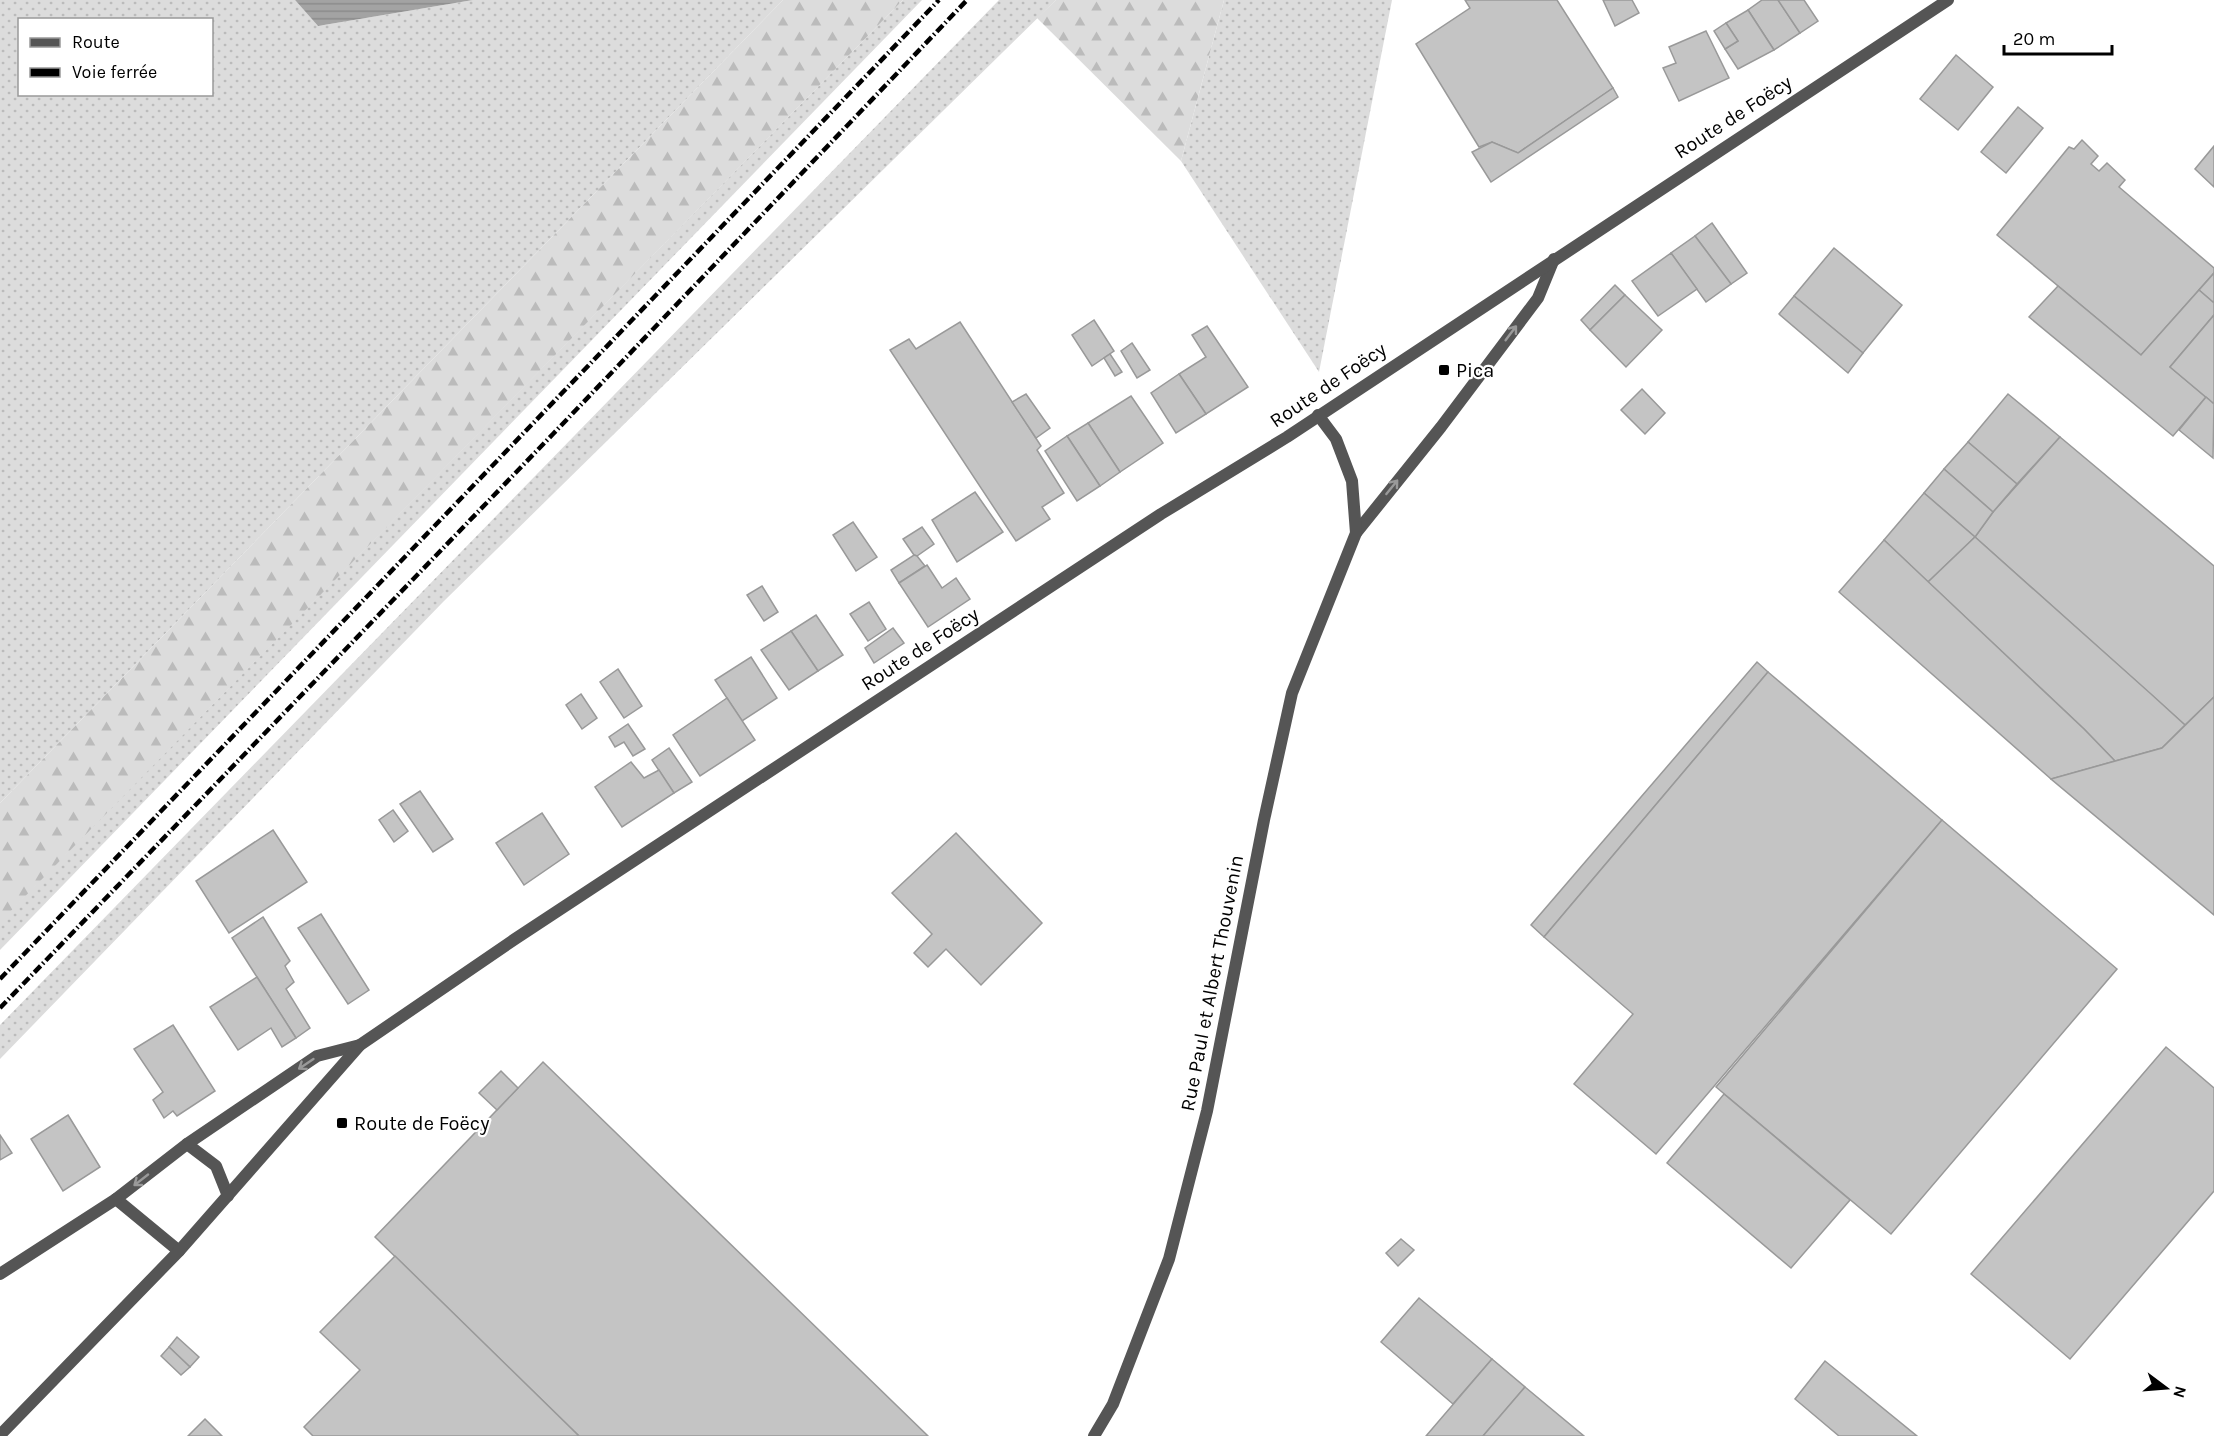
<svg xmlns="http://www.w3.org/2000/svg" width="2214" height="1436" font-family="Karla,sans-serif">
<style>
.grass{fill:url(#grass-dots);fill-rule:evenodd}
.forest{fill:url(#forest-firs)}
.water{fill:url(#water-rules)}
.building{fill:#c4c4c4;stroke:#999;stroke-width:1.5}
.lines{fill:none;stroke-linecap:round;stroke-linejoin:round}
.minor{stroke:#555;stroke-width:12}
.tertiary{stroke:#555;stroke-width:12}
.rail{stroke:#000;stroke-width:4.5;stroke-dasharray:9 3 1.5 3;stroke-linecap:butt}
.oneway{stroke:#999}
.poi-dot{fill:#000;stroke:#fff;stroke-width:2}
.labels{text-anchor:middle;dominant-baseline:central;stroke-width:4.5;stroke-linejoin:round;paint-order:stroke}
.street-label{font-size:20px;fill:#000;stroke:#fff}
.poi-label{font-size:20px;fill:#000;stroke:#fff;text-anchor:start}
</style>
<defs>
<pattern id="grass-dots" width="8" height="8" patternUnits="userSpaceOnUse" patternTransform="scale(1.5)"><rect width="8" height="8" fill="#dcdcdc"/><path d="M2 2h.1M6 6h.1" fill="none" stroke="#bbb" stroke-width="1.8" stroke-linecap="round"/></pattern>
<pattern id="forest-firs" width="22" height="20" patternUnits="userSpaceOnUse" patternTransform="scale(1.5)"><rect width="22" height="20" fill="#dcdcdc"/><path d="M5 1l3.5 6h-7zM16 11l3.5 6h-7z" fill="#bbb"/></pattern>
<pattern id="water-rules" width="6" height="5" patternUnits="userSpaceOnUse" patternTransform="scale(1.5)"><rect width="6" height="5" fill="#a3a3a3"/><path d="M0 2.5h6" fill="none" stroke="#8b8b8b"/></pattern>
</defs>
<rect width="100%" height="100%" fill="#fff"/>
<g class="grass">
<path d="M 0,0 L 295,0 L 318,26 L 473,0 L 783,0 L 0,803 ZM 20,20 L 212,20 L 212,94 L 20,94 Z"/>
<path d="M 903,0 L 922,0 L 0,950 L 0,921 Z"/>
<path d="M 999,0 L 1056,0 L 444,601 L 0,1059 L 0,1025 Z"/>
<path d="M 1224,0 L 1392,0 L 1319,372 L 1181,161 Z"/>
</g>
<g class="forest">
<path d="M 783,0 L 903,0 L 0,922 L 0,803 Z"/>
<path d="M 1056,0 L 1224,0 L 1181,161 L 1037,18 Z"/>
</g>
<path class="water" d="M 295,0 L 473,0 L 318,26 Z"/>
<g class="building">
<path d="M 1465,0 L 1557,0 L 1613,88 L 1518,153 L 1492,142 L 1479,147 L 1416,44 L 1470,8 Z"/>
<path d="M 1603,0 L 1632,0 L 1639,13 L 1615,26 Z"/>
<path d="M 1762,0 L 1778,0 L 1800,33 L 1774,50 L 1748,10 Z"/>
<path d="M 1778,0 L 1804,0 L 1818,21 L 1800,33 Z"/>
<path d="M 1748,10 L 1774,50 L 1738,69 L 1725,49 L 1738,41 L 1726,23 Z"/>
<path d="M 1726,23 L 1738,41 L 1725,49 L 1714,31 Z"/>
<path d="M 1706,31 L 1729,78 L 1679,101 L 1663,68 L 1676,63 L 1669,47 Z"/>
<path d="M 1956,55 L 1993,87 L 1958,130 L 1920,99 Z"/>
<path d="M 1613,88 L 1618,97 L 1491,182 L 1472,152 L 1492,142 L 1518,153 Z"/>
<path d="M 2018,107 L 2043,128 L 2006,173 L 1981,152 Z"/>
<path d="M 2082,140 L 2098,156 L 2091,164 L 2099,171 L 2107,163 L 2125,180 L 2119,187 L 2214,268 L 2214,273 L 2141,355 L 1997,235 L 2069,147 L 2074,149 Z"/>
<path d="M 2214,146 L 2214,187 L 2195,169 Z"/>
<path d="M 1712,223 L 1747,273 L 1731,284 L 1695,236 Z"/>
<path d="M 1695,236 L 1731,284 L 1706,302 L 1671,253 Z"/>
<path d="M 1834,248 L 1902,305 L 1863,353 L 1794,296 Z"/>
<path d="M 1671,253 L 1697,289 L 1658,316 L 1632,281 Z"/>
<path d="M 2214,273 L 2214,303 L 2199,290 Z"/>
<path d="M 1615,285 L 1625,295 L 1590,330 L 1581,320 Z"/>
<path d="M 2058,286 L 2141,355 L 2199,290 L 2214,303 L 2214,315 L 2170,367 L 2206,397 L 2173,436 L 2029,317 Z"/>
<path d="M 1625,295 L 1662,330 L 1626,367 L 1590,330 Z"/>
<path d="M 1794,296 L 1863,353 L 1848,373 L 1779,314 Z"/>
<path d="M 2214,315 L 2214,404 L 2170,367 Z"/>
<path d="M 1094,320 L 1114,351 L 1092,366 L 1072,335 Z"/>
<path d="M 960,322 L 1041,446 L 1037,450 L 1064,493 L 1042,507 L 1050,519 L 1016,541 L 890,350 L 909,339 L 916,349 Z"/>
<path d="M 1207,326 L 1248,387 L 1206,414 L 1179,374 L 1206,357 L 1192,335 Z"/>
<path d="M 1132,343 L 1150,370 L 1137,378 L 1121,351 Z"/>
<path d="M 1110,354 L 1122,372 L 1115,376 L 1104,358 Z"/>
<path d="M 1179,374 L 1206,414 L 1176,433 L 1151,393 Z"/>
<path d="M 1642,389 L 1665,413 L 1645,434 L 1621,410 Z"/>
<path d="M 1026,394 L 1050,428 L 1036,438 L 1012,402 Z"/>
<path d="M 2008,394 L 2060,437 L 2017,484 L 1968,442 Z"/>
<path d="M 1131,396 L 1163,443 L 1120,472 L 1088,423 Z"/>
<path d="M 2206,397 L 2214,404 L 2213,458 L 2179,430 Z"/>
<path d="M 1088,423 L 1120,472 L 1100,486 L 1067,436 Z"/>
<path d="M 1067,436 L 1100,486 L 1077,501 L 1045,451 Z"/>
<path d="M 2060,437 L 2214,566 L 2214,697 L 2185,725 L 1975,537 L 1993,512 Z"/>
<path d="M 1968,442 L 2017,484 L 1993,512 L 1944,469 Z"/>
<path d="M 1944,469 L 1993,512 L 1975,537 L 1924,493 Z"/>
<path d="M 975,492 L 1003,532 L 957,562 L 932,520 Z"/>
<path d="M 1924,493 L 1975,537 L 1928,582 L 1884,540 Z"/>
<path d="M 853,522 L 877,557 L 856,571 L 833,535 Z"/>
<path d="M 922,527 L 934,544 L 917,556 L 914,555 L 903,539 Z"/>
<path d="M 1975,537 L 2151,694 L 2185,725 L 2162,748 L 2115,761 L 2084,729 L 1928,582 Z"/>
<path d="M 1884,540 L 2084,729 L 2115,761 L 2051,779 L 1839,592 Z"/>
<path d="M 914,555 L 917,556 L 925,566 L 899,583 L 891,570 Z"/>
<path d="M 927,565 L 942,588 L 956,578 L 970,599 L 928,627 L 899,583 Z"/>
<path d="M 762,586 L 778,612 L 764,621 L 747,595 Z"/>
<path d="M 869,602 L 886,629 L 868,641 L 850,614 Z"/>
<path d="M 816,615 L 843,655 L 818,671 L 791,631 Z"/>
<path d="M 893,628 L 904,643 L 874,663 L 865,648 Z"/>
<path d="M 791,631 L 818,671 L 789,690 L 761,650 Z"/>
<path d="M 751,657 L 777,698 L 742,721 L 715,680 Z"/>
<path d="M 1757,662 L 1768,672 L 1544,937 L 1531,925 Z"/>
<path d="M 618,669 L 642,706 L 624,718 L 600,682 Z"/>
<path d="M 1768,672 L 1942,820 L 1656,1154 L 1574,1084 L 1633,1014 L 1544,937 Z"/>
<path d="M 581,694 L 597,718 L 582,729 L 566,705 Z"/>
<path d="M 2214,697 L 2214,915 L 2051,779 L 2162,748 Z"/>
<path d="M 727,698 L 755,740 L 700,776 L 673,735 Z"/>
<path d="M 628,724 L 645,749 L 633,756 L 624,742 L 615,747 L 609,737 Z"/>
<path d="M 669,748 L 692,782 L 674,793 L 652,760 Z"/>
<path d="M 631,762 L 644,778 L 659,770 L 674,793 L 622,827 L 595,787 Z"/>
<path d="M 420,791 L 453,839 L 433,852 L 400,804 Z"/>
<path d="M 393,810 L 408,831 L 394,842 L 379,820 Z"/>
<path d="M 542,813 L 569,854 L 524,885 L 496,843 Z"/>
<path d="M 1942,820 L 2117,969 L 1891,1234 L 1716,1087 Z"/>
<path d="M 273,830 L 307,882 L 229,933 L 196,881 Z"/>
<path d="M 956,833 L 1042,923 L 981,985 L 946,949 L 928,967 L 914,953 L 932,934 L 892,893 Z"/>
<path d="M 321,914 L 369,990 L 348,1004 L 298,928 Z"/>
<path d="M 263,917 L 290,961 L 285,966 L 294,982 L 286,989 L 310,1028 L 296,1038 L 232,938 Z"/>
<path d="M 257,977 L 296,1038 L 282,1047 L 271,1028 L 238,1050 L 210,1007 Z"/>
<path d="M 173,1025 L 215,1091 L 177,1116 L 173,1111 L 164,1118 L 153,1100 L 163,1092 L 134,1049 Z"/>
<path d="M 2166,1047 L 2214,1088 L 2214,1191 L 2070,1359 L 1971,1274 Z"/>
<path d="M 543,1062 L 928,1436 L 579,1436 L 375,1237 Z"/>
<path d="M 501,1071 L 518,1088 L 497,1110 L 479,1093 Z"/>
<path d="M 1724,1094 L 1850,1200 L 1791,1268 L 1667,1163 Z"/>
<path d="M 68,1115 L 100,1167 L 63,1191 L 31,1139 Z"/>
<path d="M 0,1135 L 12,1153 L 0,1160 Z"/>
<path d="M 1401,1239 L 1414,1250 L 1398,1266 L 1386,1253 Z"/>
<path d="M 395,1256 L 579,1436 L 313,1436 L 304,1427 L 360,1370 L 320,1332 Z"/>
<path d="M 1419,1298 L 1492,1359 L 1453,1404 L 1381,1342 Z"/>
<path d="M 177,1337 L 199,1357 L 190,1367 L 169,1347 Z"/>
<path d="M 169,1347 L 190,1367 L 181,1375 L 161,1356 Z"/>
<path d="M 1492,1359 L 1525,1387 L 1483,1436 L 1426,1436 Z"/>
<path d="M 1825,1361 L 1917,1436 L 1839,1436 L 1795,1399 Z"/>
<path d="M 1525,1387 L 1584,1436 L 1483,1436 Z"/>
<path d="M 205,1419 L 222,1436 L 188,1436 Z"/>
</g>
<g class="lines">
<g class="minor">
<path d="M 1356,533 L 1441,427 L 1538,298 L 1554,259"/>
<path d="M 187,1144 L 216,1166 L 228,1196"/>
<path d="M 179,1251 L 116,1199 L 187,1144 L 317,1056 L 360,1045"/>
<path d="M 0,1274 L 116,1199"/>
<path d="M 1094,1436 L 1113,1404 L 1169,1259 L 1207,1111 L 1264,820 L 1292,693 L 1356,533 L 1352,481 L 1336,439 L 1318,415"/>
</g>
<path class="tertiary" d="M 0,1435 L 179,1251 L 360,1045 L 515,939 L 1161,514 L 1287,437 L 1948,0"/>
<g class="rail">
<path d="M 0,979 L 939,0"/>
<path d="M 0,1008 L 553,434 L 967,0"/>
</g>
</g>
<defs><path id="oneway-shaft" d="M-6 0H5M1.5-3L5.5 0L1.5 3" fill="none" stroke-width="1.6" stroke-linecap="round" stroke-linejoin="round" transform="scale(1.5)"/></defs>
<g class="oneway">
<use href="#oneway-shaft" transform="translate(1511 333) rotate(-53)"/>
<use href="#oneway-shaft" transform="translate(1392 487) rotate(-51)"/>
<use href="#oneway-shaft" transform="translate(306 1064) rotate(146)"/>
<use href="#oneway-shaft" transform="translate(141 1180) rotate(142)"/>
</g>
<g class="poi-dot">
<rect x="1438" y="364" width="12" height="12" rx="3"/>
<rect x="336" y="1117" width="12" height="12" rx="3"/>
</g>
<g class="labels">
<g class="street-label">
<text transform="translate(1733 117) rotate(-33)">Route de Foëcy</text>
<text transform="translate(1328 385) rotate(-34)">Route de Foëcy</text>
<text transform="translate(920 649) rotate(-33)">Route de Foëcy</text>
<text transform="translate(1212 983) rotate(-79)">Rue Paul et Albert Thouvenin</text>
</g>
<g class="poi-label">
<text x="1456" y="370">Pica</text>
<text x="354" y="1123">Route de Foëcy</text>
</g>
</g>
<rect x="18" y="18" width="195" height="78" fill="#ffffff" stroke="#999999" stroke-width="1.5"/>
<rect x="30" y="38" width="30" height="9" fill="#555555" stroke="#999999" stroke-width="1.5"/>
<text x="72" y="48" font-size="18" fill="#000000">Route</text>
<rect x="30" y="68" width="30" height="9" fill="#000000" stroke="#999999" stroke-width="1.5"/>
<text x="72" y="78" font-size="18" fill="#000000">Voie ferrée</text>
<g transform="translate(2166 1388) rotate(106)" stroke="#ffffff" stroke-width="4.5" paint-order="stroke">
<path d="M0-4.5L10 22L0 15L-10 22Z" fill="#000000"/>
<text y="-9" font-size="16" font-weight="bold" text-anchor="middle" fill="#000000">N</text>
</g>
<path d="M2004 45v9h108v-9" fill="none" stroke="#000000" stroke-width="3"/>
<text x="2013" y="45" font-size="18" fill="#000000" stroke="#ffffff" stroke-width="4.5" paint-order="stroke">20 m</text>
</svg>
